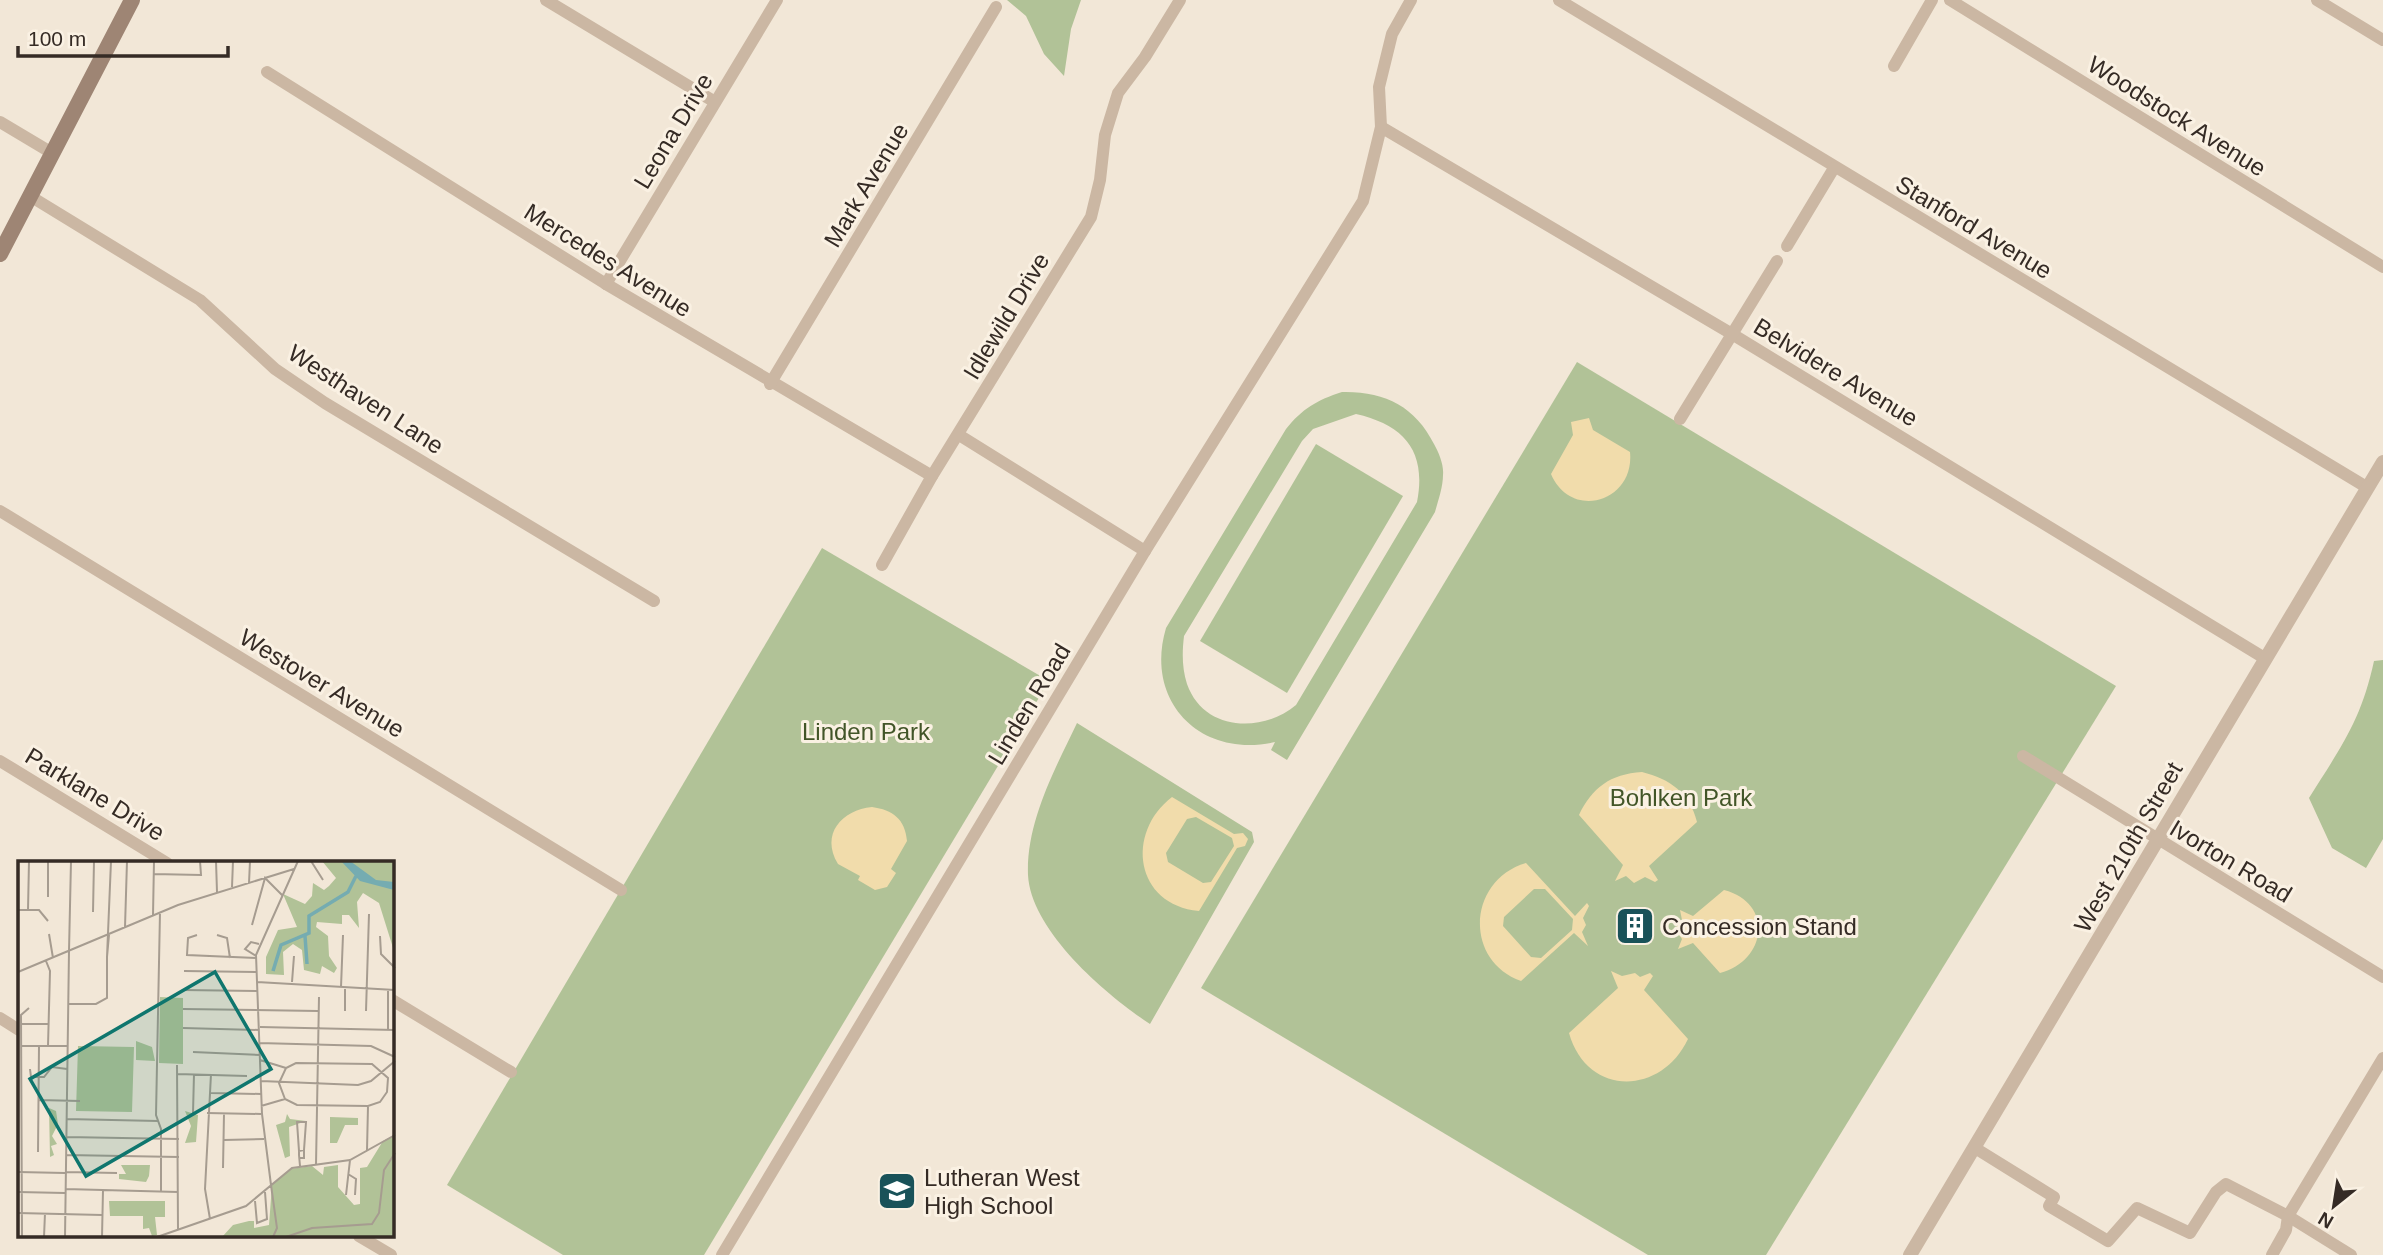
<svg xmlns="http://www.w3.org/2000/svg" width="2383" height="1255" font-family="Arial,sans-serif">
<style>
.green{fill:#b1c297;fill-rule:evenodd}
.sand{fill:#f1dcab;fill-rule:evenodd}
.lines{fill:none;stroke-linecap:round;stroke-linejoin:round}
.minor{stroke:#cbb7a3;stroke-width:12}
.tertiary{stroke:#cbb7a3;stroke-width:14}
.secondary{stroke:#9e8574;stroke-width:16}
.labels{text-anchor:middle;dominant-baseline:central;stroke-width:6;stroke-linejoin:round;paint-order:stroke}
.street-label{font-size:24px;fill:#352b25;stroke:#faf1e3}
.park-label{font-size:24px;fill:#425528;stroke:#faf1e3}
.poi-label{font-size:24px;fill:#352b25;stroke:#faf1e3;text-anchor:start}
.inset-river{fill:none;stroke:#75acb1;stroke-width:3.5}
.inset-road{fill:none;stroke:#a69c90;stroke-width:2}
.view{fill:#0f766e;fill-opacity:0.15;stroke:#0f766e;stroke-width:3.5}
.inset-edge{fill:none;stroke:#352b25;stroke-width:3.5}
</style>
<rect width="100%" height="100%" fill="#f2e7d7"/>
<g class="green">
<path d="M 1007,0 L 1081,0 L 1071,29 L 1064,76 L 1044,54 L 1026,16 Z"/>
<path d="M 1577,362 L 2116,686 L 1766,1255 L 1648,1255 L 1201,988 Z"/>
<path d="M 1342,392 C 1384,391 1415,406 1434,444 C 1439,453 1444,465 1443,475 C 1443,487 1438,501 1435,512 L 1287,760 L 1271,750 L 1275,742 C 1201,759 1144,702 1166,628 L 1286,429 C 1302,409 1317,400 1342,392 ZM 1356,414 C 1404,425 1427,451 1417,502 L 1296,705 C 1263,733 1204,732 1187,684 C 1182,668 1182,653 1184,636 L 1302,441 L 1313,429 Z"/>
<path d="M 1316,444 L 1403,496 L 1287,693 L 1200,641 Z"/>
<path d="M 822,548 L 1049,681 L 704,1255 L 563,1255 L 447,1185 Z"/>
<path d="M 2383,660 L 2383,839 L 2366,868 L 2332,848 L 2309,798 C 2341,747 2361,721 2374,661 Z"/>
<path d="M 1077,723 L 1252,832 L 1254,842 L 1150,1024 C 1106,995 1031,931 1028,875 C 1026,822 1055,769 1077,723 Z"/>
</g>
<g class="sand">
<path d="M 1589,418 L 1593,430 L 1630,452 C 1635,502 1571,521 1551,474 L 1573,435 L 1571,422 Z"/>
<path d="M 1642,772 C 1670,779 1690,793 1697,822 L 1649,866 L 1658,880 L 1655,882 L 1645,877 L 1634,883 L 1626,876 L 1615,881 L 1623,865 L 1579,815 C 1592,788 1610,774 1642,772 Z"/>
<path d="M 1172,797 L 1234,834 L 1243,833 L 1248,839 L 1245,846 L 1237,848 L 1199,911 C 1135,905 1125,833 1172,797 ZM 1196,817 L 1232,838 L 1234,846 L 1211,882 L 1203,883 L 1168,862 L 1166,853 L 1187,819 Z"/>
<path d="M 872,807 C 893,810 905,819 907,841 L 891,869 L 896,873 L 887,887 L 875,890 L 858,880 L 860,876 L 838,864 C 820,834 842,810 872,807 Z"/>
<path d="M 1526,863 L 1575,916 L 1587,903 L 1589,906 L 1583,918 L 1586,925 L 1582,932 L 1588,946 L 1574,933 L 1521,981 C 1463,960 1468,880 1526,863 ZM 1534,889 L 1545,889 L 1573,919 L 1572,930 L 1541,958 L 1531,957 L 1503,926 L 1504,917 Z"/>
<path d="M 1724,890 C 1774,903 1767,961 1720,973 L 1693,943 L 1678,949 L 1682,939 L 1675,929 L 1682,920 L 1680,910 L 1693,916 Z"/>
<path d="M 1611,971 L 1622,976 L 1635,973 L 1640,977 L 1650,973 L 1653,976 L 1644,990 L 1688,1039 C 1661,1096 1587,1097 1569,1033 L 1618,988 Z"/>
</g>
<g class="lines">
<g class="minor">
<path d="M 546,0 L 715,102"/>
<path d="M 1559,0 L 2368,488"/>
<path d="M 1950,0 L 2383,267"/>
<path d="M 2317,0 L 2383,40"/>
<path d="M 1894,66 L 1932,0"/>
<path d="M 267,72 L 606,284 L 932,476"/>
<path d="M 0,122 L 52,153"/>
<path d="M 1381,127 L 1732,334 L 2266,659"/>
<path d="M 30,196 L 200,300 L 275,369 L 325,403 L 654,601"/>
<path d="M 1787,246 L 1834,168"/>
<path d="M 606,284 L 777,0"/>
<path d="M 770,384 L 996,7"/>
<path d="M 1680,419 L 1777,261"/>
<path d="M 959,435 L 1145,551"/>
<path d="M 0,511 L 621,890"/>
<path d="M 882,565 L 932,476 L 1091,217 L 1100,180 L 1105,135 L 1118,93 L 1145,57 L 1180,0"/>
<path d="M 2023,756 L 2383,977"/>
<path d="M 0,761 L 167,863"/>
<path d="M 392,1000 L 511,1072"/>
<path d="M 0,1018 L 19,1030"/>
<path d="M 1975,1148 L 2054,1197 L 2049,1206 L 2108,1241 L 2137,1208 L 2190,1233 L 2216,1192 L 2226,1184 L 2288,1216 L 2351,1255"/>
<path d="M 359,1236 L 391,1255"/>
<path d="M 722,1255 L 1145,551 L 1363,201 L 1381,127 L 1379,87 L 1392,34 L 1411,0"/>
<path d="M 2272,1255 L 2286,1230 L 2288,1216 L 2383,1058"/>
</g>
<path class="tertiary" d="M 1910,1255 L 2383,462"/>
<path class="secondary" d="M 0,254 L 132,0"/>
</g>
<defs>
<g id="building-square" transform="scale(2.0125)"><rect x="-9" y="-9" width="18" height="18" rx="4" fill="#195259" stroke="#faf1e3"/><path d="M-4-6H4V6H1V3H-1V6H-4ZM-2.5-4.3h1.7v1.8h-1.7ZM.8-4.3h1.7v1.8H.8ZM-2.5-1h1.7V.8h-1.7ZM.8-1h1.7V.8H.8Z" fill="#fff"/></g>
<g id="school-square" transform="scale(2.0125)"><rect x="-9" y="-9" width="18" height="18" rx="4" fill="#195259" stroke="#faf1e3"/><path d="M0-5L7-2L0 1L-7-2ZM-4 1L0 2.5L4 1V4Q0 6-4 4Z" fill="#fff"/></g>
</defs>
<g fill-rule="evenodd">
<use href="#building-square" x="1635" y="926"/>
<use href="#school-square" x="897" y="1191"/>
</g>
<g class="labels">
<g class="street-label">
<text transform="translate(2177 116) rotate(32)">Woodstock Avenue</text>
<text transform="translate(673 131) rotate(-59)">Leona Drive</text>
<text transform="translate(866 185) rotate(-59)">Mark Avenue</text>
<text transform="translate(1974 227) rotate(31)">Stanford Avenue</text>
<text transform="translate(608 260) rotate(32)">Mercedes Avenue</text>
<text transform="translate(1006 316) rotate(-59)">Idlewild Drive</text>
<text transform="translate(1836 372) rotate(31)">Belvidere Avenue</text>
<text transform="translate(366 399) rotate(33)">Westhaven Lane</text>
<text transform="translate(322 683) rotate(31)">Westover Avenue</text>
<text transform="translate(1029 704) rotate(-59)">Linden Road</text>
<text transform="translate(95 794) rotate(31)">Parklane Drive</text>
<text transform="translate(2128 847) rotate(-60)">West 210th Street</text>
<text transform="translate(2231 861) rotate(31)">Ivorton Road</text>
</g>
<g class="park-label">
<text x="866" y="731">Linden Park</text>
<text x="1681" y="797">Bohlken Park</text>
</g>
<g class="poi-label">
<text x="1662" y="926">Concession Stand</text>
<text x="924" y="1177">Lutheran West<tspan x="924" dy="28">High School</tspan></text>
</g>
</g>
<g transform="translate(18 861)">
<rect width="376" height="376" fill="#f2e7d7"/>
<path d="M 304,0 L 376,0 L 376,90 L 361,42 L 345,32 L 339,41 L 341,67 L 331,54 L 324,54 L 324,63 L 299,61 L 298,66 L 310,75 L 311,95 L 319,107 L 316,112 L 304,105 L 302,113 L 286,109 L 284,89 L 275,83 L 265,91 L 266,114 L 248,113 L 248,96 L 260,69 L 279,66 L 265,33 L 287,43 L 294,35 L 295,22 L 306,29 L 311,25 L 318,17 ZM 142,136 L 165,137 L 165,203 L 141,202 ZM 118,180 L 134,186 L 137,200 L 118,199 ZM 60,185 L 116,186 L 114,251 L 58,250 ZM 31,247 L 38,250 L 40,263 L 34,275 L 39,283 L 33,285 L 36,294 L 32,296 ZM 167,250 L 180,254 L 178,281 L 167,282 L 173,265 ZM 269,253 L 272,258 L 288,260 L 271,266 L 272,295 L 267,297 L 258,264 L 267,261 ZM 312,256 L 340,257 L 340,264 L 327,264 L 319,282 L 312,282 ZM 376,274 L 376,376 L 204,376 L 215,364 L 231,360 L 236,360 L 236,367 L 251,364 L 254,324 L 272,308 L 294,305 L 305,314 L 306,306 L 320,304 L 320,326 L 336,344 L 342,343 L 342,307 L 349,306 L 365,280 ZM 103,304 L 132,304 L 131,315 L 128,321 L 101,318 L 101,313 L 108,313 ZM 91,340 L 147,340 L 147,356 L 137,356 L 139,374 L 134,375 L 131,367 L 125,368 L 125,355 L 92,355 Z" fill="#b1c297"/>
<path d="M 323,0 L 332,0 L 358,19 L 376,21 L 376,29 L 342,20 Z" fill="#75acb1"/>
<path class="inset-river" d="M 287,75 L 289,103M 255,110 L 263,84 L 291,72 L 291,55 L 330,31 L 338,15"/>
<path class="inset-road" d="M 198,0 L 199,31M 293,0 L 305,19M 135,13 L 183,14 L 182,0M 231,22 L 232,0M 214,26 L 215,0M 30,36 L 30,0M 0,49 L 21,49 L 30,60M 10,49 L 11,0M 75,51 L 76,0M 142,51 L 138,254 L 143,268 L 143,331M 135,54 L 136,0M 234,64 L 247,17 L 264,34M 107,66 L 109,0M 31,73 L 35,97M 91,74 L 89,96 L 93,0M 179,74 L 170,77 L 169,94 L 238,97M 199,74 L 209,77 L 212,97M 362,75 L 363,93 L 377,107M 51,90 L 53,0M 238,95 L 227,88 L 233,81 L 241,83M 28,100 L 32,110 L 30,185M 166,110 L 238,111M 0,111 L 160,44 L 276,8M 239,121 L 377,129M 274,121 L 276,95M 323,126 L 325,74M 327,126 L 327,150M 165,129 L 239,130M 50,143 L 78,143 L 89,137 L 89,96M 165,148 L 300,150M 348,150 L 351,53M 3,163 L 31,163M 242,166 L 377,169M 165,167 L 241,169M 370,168 L 370,129M 241,182 L 353,185 L 377,196M 3,185 L 49,185M 175,191 L 242,194M 242,199 L 268,207M 278,202 L 354,203 L 370,217 L 369,231 L 362,241 L 350,245 L 279,244 L 267,238 L 261,222 L 268,207 ZM 159,204 L 160,369M 12,208 L 13,216 L 26,216 L 34,206 L 49,208M 159,213 L 229,215M 243,220 L 340,224 L 353,220 L 377,200M 193,232 L 243,233M 21,239 L 62,240M 243,245 L 267,238M 175,252 L 176,213M 189,252 L 243,253M 48,258 L 140,260M 48,276 L 161,278M 206,279 L 246,278M 349,289 L 350,245M 281,290 L 279,261 L 288,261 L 286,289M 20,291 L 21,185M 48,294 L 161,296M 281,297 L 286,297 L 286,289 L 281,290 L 281,294 L 282,305M 298,304 L 301,136M 205,307 L 206,253M 0,311 L 47,312M 47,311 L 99,312M 330,313 L 338,318 L 337,334M 253,324 L 259,367 L 255,376M 253,324 L 244,253 L 238,94 L 280,0M 47,328 L 160,331M 0,331 L 47,332M 328,334 L 332,299M 237,340 L 239,362 L 249,358 L 247,331M 0,352 L 84,354M 192,358 L 187,328 L 193,213M 4,376 L 3,154 L 11,147M 26,376 L 27,352M 47,376 L 51,90M 84,376 L 85,329M 139,376 L 228,345 L 274,307 L 332,299 L 377,274M 268,376 L 294,367 L 354,363 L 361,352 L 366,309 L 377,292"/>
<path class="view" d="M 197,111 L 253,208 L 68,315 L 12,218 Z"/>
<rect width="376" height="376" class="inset-edge"/>
</g>
<g transform="translate(2334 1206) rotate(210)" stroke="#faf1e3" stroke-width="5" paint-order="stroke">
<path d="M0-5L12 26L0 18L-12 26Z" fill="#352b25"/>
<text y="-10" font-size="19" font-weight="bold" text-anchor="middle" fill="#352b25">N</text>
</g>
<path d="M18 46v10h210v-10" fill="none" stroke="#352b25" stroke-width="3.5"/>
<text x="28" y="46" font-size="21" fill="#352b25" stroke="#faf1e3" stroke-width="5" paint-order="stroke">100 m</text>
</svg>
